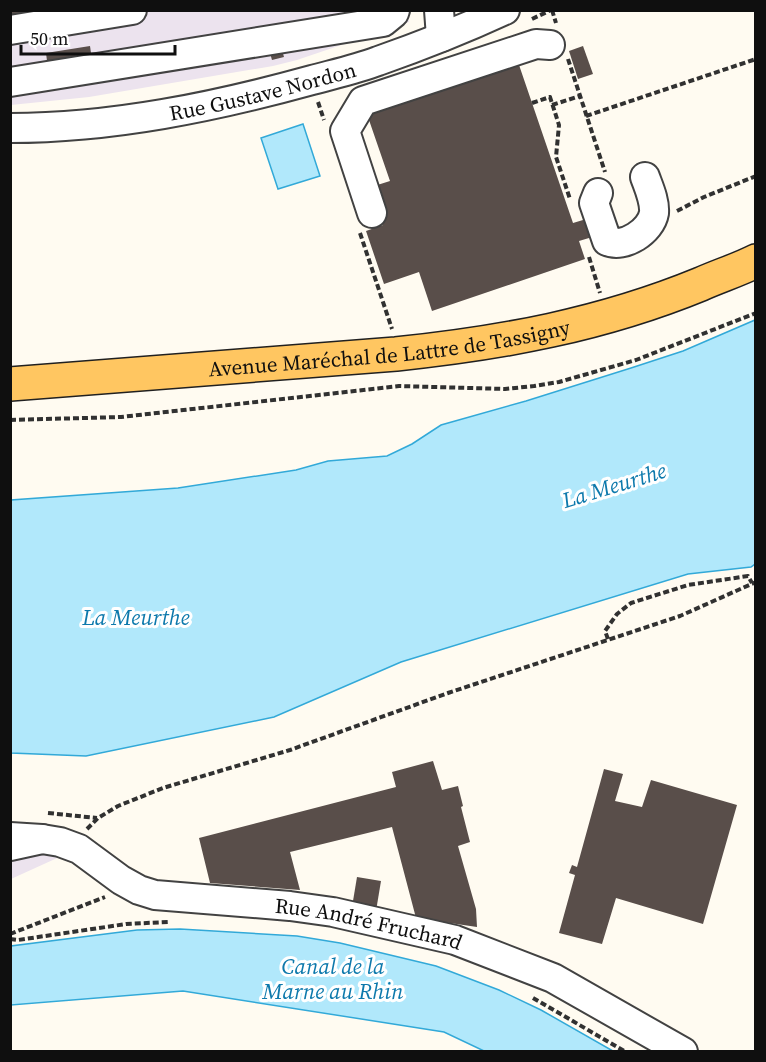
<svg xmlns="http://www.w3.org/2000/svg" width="766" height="1062" font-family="'Source Serif 4',serif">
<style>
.industrial{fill:#ece3ee}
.water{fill:#b1e8fb;stroke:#32a9d8;stroke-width:1.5}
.building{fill:#594e4a}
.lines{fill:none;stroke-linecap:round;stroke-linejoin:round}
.minor-casing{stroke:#424242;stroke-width:32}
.major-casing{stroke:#202020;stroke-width:36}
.path{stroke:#313131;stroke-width:4;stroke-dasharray:6 3;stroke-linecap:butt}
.minor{stroke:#fff;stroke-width:28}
.major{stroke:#ffc661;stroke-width:33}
.labels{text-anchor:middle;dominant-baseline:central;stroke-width:6;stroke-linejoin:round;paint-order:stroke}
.street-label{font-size:21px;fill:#0f0f0f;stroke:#fff}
.water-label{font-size:22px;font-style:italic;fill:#0d79ac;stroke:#fff}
</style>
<rect width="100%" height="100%" fill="#fffbf1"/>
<g class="industrial">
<path d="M 407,10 L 409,22 L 297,60 L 273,66 L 89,97 L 11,105 L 10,11 Z"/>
<path d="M 10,828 L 66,854 L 11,879 Z"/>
</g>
<g class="water">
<path d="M 303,124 L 320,176 L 278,189 L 261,138 Z"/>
<path d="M 755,320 L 755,564 L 751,567 L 688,574 L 401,662 L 274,717 L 86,756 L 11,753 L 11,500 L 178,488 L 296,470 L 328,461 L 387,456 L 412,444 L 441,425 L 526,401 L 631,368 L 683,351 Z"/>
<path d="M 180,929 L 297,936 L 340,943 L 436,966 L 499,990 L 541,1010 L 613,1051 L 484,1051 L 444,1032 L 183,991 L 11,1005 L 11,946 L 137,930 Z"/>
</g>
<g class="building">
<path d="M 10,10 L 48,10 L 10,21 Z"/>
<path d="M 90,46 L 91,53 L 47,61 L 46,53 Z"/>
<path d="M 583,46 L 593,74 L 578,79 L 569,51 Z"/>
<path d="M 282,50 L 284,57 L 272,60 L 270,53 Z"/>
<path d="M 518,62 L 573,223 L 593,217 L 599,235 L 579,241 L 585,259 L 432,311 L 419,272 L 384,284 L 366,231 L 383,225 L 371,187 L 390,181 L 369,120 L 375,109 Z"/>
<path d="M 433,761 L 442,790 L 458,786 L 463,806 L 461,807 L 470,842 L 458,846 L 476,909 L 477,927 L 416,918 L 392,827 L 290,852 L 300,890 L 210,883 L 199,838 L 396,787 L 392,772 Z"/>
<path d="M 604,769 L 623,774 L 615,801 L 642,807 L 651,780 L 737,805 L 703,924 L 616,898 L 602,944 L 559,933 L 575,875 L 569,873 L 572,865 L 577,867 Z"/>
<path d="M 357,877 L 381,881 L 376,911 L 352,907 Z"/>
</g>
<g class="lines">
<g class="minor-casing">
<g id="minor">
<path d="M 439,10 L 441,37"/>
<path d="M 10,30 L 132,10"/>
<path d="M 10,82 L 383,22 L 394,13 L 395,10"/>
<path id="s1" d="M 10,128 C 112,128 214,107 312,80 C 334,74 357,69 378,61 C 421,46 464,29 505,10"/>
<path d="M 598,193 L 594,203 L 607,241 C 624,249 651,231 654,213 C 655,201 649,188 645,177"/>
<path d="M 372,213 L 345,131 L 363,101 L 536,44 L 550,45"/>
<path d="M 10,837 L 42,839 L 10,846"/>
<path id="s2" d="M 42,839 L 60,842 L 79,849 L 121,880 L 139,890 L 155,895 L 290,906 L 333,912 L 455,940 L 553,978 L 683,1052"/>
</g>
</g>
<g class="major-casing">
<g id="major">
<path id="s3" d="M 10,384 L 396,354 C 502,343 601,325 701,284 C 719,276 738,270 756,261"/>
</g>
</g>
<g class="path">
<path d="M 552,10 L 556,23"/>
<path d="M 532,19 L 551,10"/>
<path d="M 568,59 L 605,172"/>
<path d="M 318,102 L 324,120"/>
<path d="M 532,103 L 550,97 L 559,125 L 556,157 L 570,199"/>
<path d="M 552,105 L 580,96"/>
<path d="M 586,116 L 756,59"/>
<path d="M 677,211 L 704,197 L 756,176"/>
<path d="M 360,233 L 392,329"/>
<path d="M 589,257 L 600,293"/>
<path d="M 10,420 L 121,417 L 399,386 L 505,389 L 534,386 L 559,382 L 636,360 L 756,313"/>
<path d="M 608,639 L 605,631 L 617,614 L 631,603 L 688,585 L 748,576 L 752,583"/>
<path d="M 48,813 L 97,818"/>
<path d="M 87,829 L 98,818 L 118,806 L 163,788 L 290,750 L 448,693 L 680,616 L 756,582"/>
<path d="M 10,934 L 105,897"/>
<path d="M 10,939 L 18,940 L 126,924 L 168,922"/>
<path d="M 533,998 L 626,1052"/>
</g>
<use href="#minor" class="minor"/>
<use href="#major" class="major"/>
</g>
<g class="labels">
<g class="street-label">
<text stroke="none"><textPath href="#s1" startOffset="256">Rue Gustave Nordon</textPath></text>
<text stroke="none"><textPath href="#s3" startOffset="381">Avenue Maréchal de Lattre de Tassigny</textPath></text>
<text stroke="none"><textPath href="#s2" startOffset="344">Rue André Fruchard</textPath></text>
</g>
<g class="water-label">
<text transform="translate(614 485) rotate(-17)">La Meurthe</text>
<text x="136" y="617">La Meurthe</text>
<text x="333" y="966">Canal de la<tspan x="333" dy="25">Marne au Rhin</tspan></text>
</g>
</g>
<rect width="766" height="1062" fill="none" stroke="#0f0f0f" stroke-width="24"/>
<path d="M21 45v9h154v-9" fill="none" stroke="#0f0f0f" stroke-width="3"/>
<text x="30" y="45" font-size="18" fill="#0f0f0f" stroke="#ffffff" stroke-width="4.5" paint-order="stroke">50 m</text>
</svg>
